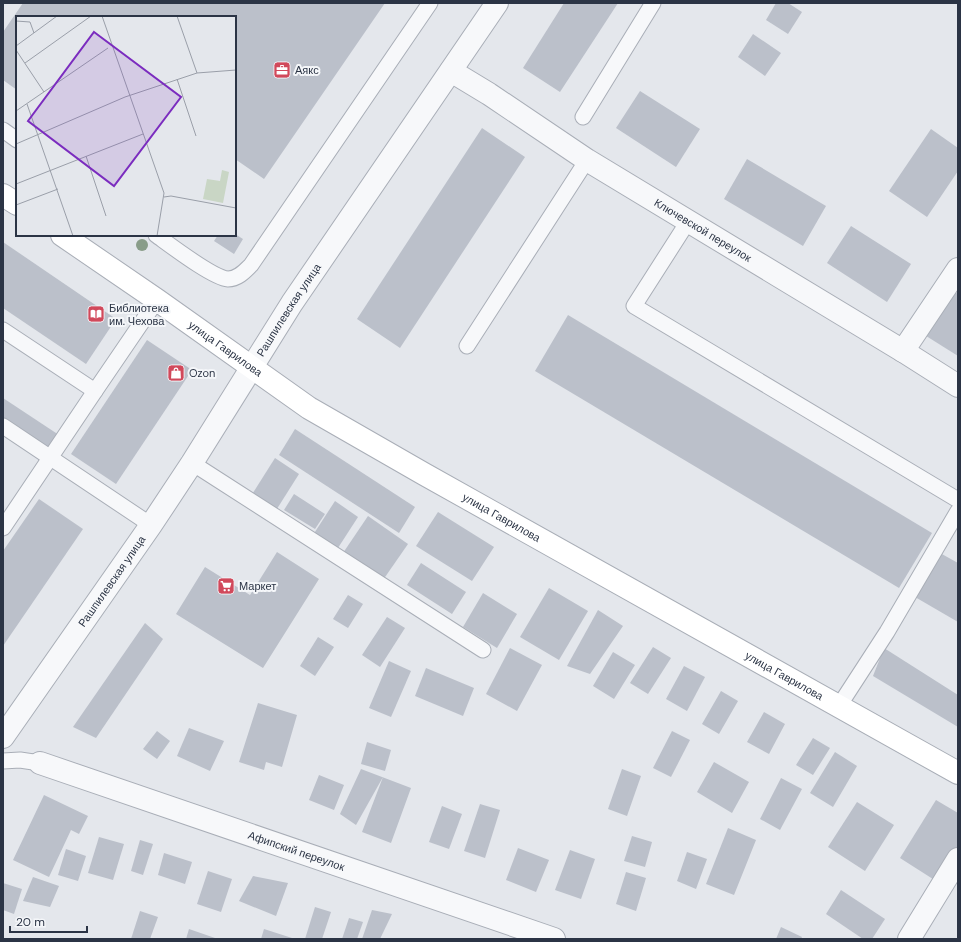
<svg xmlns="http://www.w3.org/2000/svg" width="961" height="942" font-family="'DM Sans',sans-serif">
<style>
.building{fill:#bbc0ca}
.lines{fill:none;stroke-linecap:round;stroke-linejoin:round}
.service-casing{stroke:#a9aeb7;stroke-width:17}
.minor-casing{stroke:#a9aeb7;stroke-width:24}
.tertiary-casing{stroke:#a9aeb7;stroke-width:24}
.secondary-casing{stroke:#a9aeb7;stroke-width:24}
.service{stroke:#f7f8fa;stroke-width:15}
.minor{stroke:#f7f8fa;stroke-width:22}
.tertiary{stroke:#f7f8fa;stroke-width:22}
.secondary{stroke:#fff;stroke-width:22}
.tree{fill:#899d89}
.labels{text-anchor:middle;dominant-baseline:central;stroke-width:4;stroke-linejoin:round;paint-order:stroke}
.poi-label{font-size:11px;fill:#2b3445;stroke:#f4f6f9;text-anchor:start}
.street-label{font-size:11px;fill:#2b3445;stroke:#f4f6f9}
.inset-road{fill:none;stroke:#9a9fa9;stroke-width:1}
.view{fill:#7b2cbf;fill-opacity:0.15;stroke:#7b2cbf;stroke-width:2}
.inset-edge{fill:none;stroke:#2b3445;stroke-width:2}
</style>
<rect width="100%" height="100%" fill="#e4e7ec"/>
<g class="building">
<path d="M 23,3 L 385,3 L 264,179 L 235,159 L 235,17 L 17,17 L 17,90 L 3,80 L 3,32 Z"/>
<path d="M 564,3 L 618,3 L 560,92 L 523,68 Z"/>
<path d="M 776,3 L 788,3 L 802,12 L 788,34 L 766,20 Z"/>
<path d="M 753,34 L 781,53 L 765,76 L 738,57 Z"/>
<path d="M 640,91 L 700,129 L 676,167 L 616,128 Z"/>
<path d="M 482,128 L 525,157 L 400,348 L 357,319 Z"/>
<path d="M 931,129 L 958,148 L 958,171 L 927,217 L 889,191 Z"/>
<path d="M 747,159 L 826,206 L 803,246 L 724,199 Z"/>
<path d="M 851,226 L 911,264 L 887,302 L 827,263 Z"/>
<path d="M 235,234 L 243,239 L 234,254 L 214,241 L 218,235 L 235,235 Z"/>
<path d="M 3,242 L 116,319 L 86,364 L 3,308 Z"/>
<path d="M 951,290 L 958,294 L 958,356 L 923,334 Z"/>
<path d="M 568,315 L 932,533 L 899,588 L 535,371 Z"/>
<path d="M 147,340 L 192,370 L 116,484 L 71,454 Z"/>
<path d="M 3,398 L 59,435 L 48,452 L 3,422 Z"/>
<path d="M 295,429 L 415,507 L 399,533 L 279,455 Z"/>
<path d="M 275,458 L 299,474 L 275,512 L 251,496 Z"/>
<path d="M 294,494 L 325,514 L 315,529 L 284,510 Z"/>
<path d="M 39,499 L 83,529 L 3,646 L 3,551 Z"/>
<path d="M 335,501 L 358,517 L 336,551 L 313,535 Z"/>
<path d="M 438,512 L 494,547 L 472,581 L 416,546 Z"/>
<path d="M 368,516 L 408,544 L 383,580 L 343,553 Z"/>
<path d="M 277,552 L 319,579 L 263,668 L 176,614 L 205,567 L 250,595 Z"/>
<path d="M 940,553 L 958,563 L 958,622 L 915,597 Z"/>
<path d="M 421,563 L 466,592 L 452,614 L 407,585 Z"/>
<path d="M 549,588 L 588,611 L 559,660 L 520,637 Z"/>
<path d="M 483,593 L 517,614 L 497,648 L 463,627 Z"/>
<path d="M 348,595 L 363,604 L 348,628 L 333,619 Z"/>
<path d="M 598,610 L 623,626 L 590,674 L 567,666 Z"/>
<path d="M 387,617 L 405,628 L 380,667 L 362,655 Z"/>
<path d="M 145,623 L 163,639 L 96,738 L 73,727 Z"/>
<path d="M 318,637 L 334,647 L 315,676 L 300,666 Z"/>
<path d="M 653,647 L 671,658 L 648,694 L 630,683 Z"/>
<path d="M 510,648 L 542,665 L 517,711 L 486,694 Z"/>
<path d="M 884,648 L 958,695 L 958,727 L 873,676 Z"/>
<path d="M 613,652 L 635,665 L 614,699 L 593,686 Z"/>
<path d="M 389,661 L 411,671 L 391,717 L 369,708 Z"/>
<path d="M 684,666 L 705,677 L 687,711 L 666,699 Z"/>
<path d="M 426,668 L 474,688 L 463,716 L 415,696 Z"/>
<path d="M 721,691 L 738,701 L 719,734 L 702,724 Z"/>
<path d="M 258,703 L 297,715 L 282,767 L 266,762 L 264,770 L 239,762 Z"/>
<path d="M 764,712 L 785,724 L 769,754 L 747,742 Z"/>
<path d="M 189,728 L 224,741 L 210,771 L 177,756 Z"/>
<path d="M 157,731 L 170,741 L 157,759 L 143,749 Z"/>
<path d="M 672,731 L 690,740 L 671,777 L 653,768 Z"/>
<path d="M 813,738 L 830,748 L 813,775 L 796,765 Z"/>
<path d="M 367,742 L 391,750 L 385,771 L 361,764 Z"/>
<path d="M 835,752 L 857,766 L 833,807 L 810,793 Z"/>
<path d="M 714,762 L 749,782 L 732,813 L 697,792 Z"/>
<path d="M 361,769 L 411,788 L 391,843 L 362,832 L 383,777 L 356,825 L 340,814 Z"/>
<path d="M 622,769 L 641,776 L 627,816 L 608,809 Z"/>
<path d="M 319,775 L 344,785 L 334,810 L 309,800 Z"/>
<path d="M 781,778 L 802,789 L 780,830 L 760,819 Z"/>
<path d="M 44,795 L 88,816 L 79,834 L 71,830 L 49,877 L 13,860 Z"/>
<path d="M 936,800 L 958,813 L 958,846 L 936,881 L 900,858 Z"/>
<path d="M 857,802 L 894,825 L 865,871 L 828,847 Z"/>
<path d="M 480,804 L 500,810 L 485,858 L 464,851 Z"/>
<path d="M 442,806 L 462,814 L 449,849 L 429,842 Z"/>
<path d="M 728,828 L 756,840 L 734,895 L 706,884 Z"/>
<path d="M 632,836 L 652,842 L 645,867 L 624,861 Z"/>
<path d="M 99,837 L 124,844 L 113,880 L 88,873 Z"/>
<path d="M 140,840 L 153,844 L 143,875 L 131,871 Z"/>
<path d="M 518,848 L 549,860 L 536,892 L 506,880 Z"/>
<path d="M 66,849 L 86,856 L 78,881 L 58,875 Z"/>
<path d="M 570,850 L 595,859 L 581,899 L 555,890 Z"/>
<path d="M 687,852 L 707,859 L 696,889 L 677,881 Z"/>
<path d="M 164,853 L 192,862 L 185,884 L 158,875 Z"/>
<path d="M 208,871 L 232,879 L 221,912 L 197,904 Z"/>
<path d="M 626,872 L 646,878 L 636,911 L 616,904 Z"/>
<path d="M 253,876 L 288,883 L 276,916 L 239,901 Z"/>
<path d="M 33,877 L 59,886 L 50,907 L 23,901 Z"/>
<path d="M 3,883 L 22,889 L 14,914 L 3,910 Z"/>
<path d="M 841,890 L 885,919 L 872,939 L 863,939 L 826,914 Z"/>
<path d="M 315,907 L 331,912 L 322,939 L 305,939 Z"/>
<path d="M 372,910 L 392,914 L 380,939 L 362,939 Z"/>
<path d="M 140,911 L 158,917 L 150,939 L 131,939 Z"/>
<path d="M 349,918 L 363,922 L 357,939 L 342,939 Z"/>
<path d="M 781,927 L 802,937 L 801,939 L 776,939 Z"/>
<path d="M 189,929 L 215,938 L 215,939 L 186,939 Z"/>
<path d="M 264,929 L 292,938 L 291,939 L 261,939 Z"/>
</g>
<g class="lines">
<g class="service-casing">
<g id="service">
<path d="M 583,117 L 653,3"/>
<path d="M 3,130 L 17,140"/>
<path d="M 689,220 L 634,306 L 958,500"/>
<path d="M 156,235 C 170,245 213,278 228,279 C 238,279 245,271 251,265 L 430,3"/>
<path d="M 3,330 L 95,391 L 157,300"/>
<path d="M 467,346 L 587,160"/>
<path d="M 3,426 L 151,525"/>
<path d="M 192,463 L 483,650"/>
<path d="M 3,528 L 95,391"/>
<path d="M 839,706 L 887,632 L 958,511"/>
<path d="M 3,761 L 20,760 L 40,763"/>
</g>
</g>
<g class="minor-casing">
<g id="minor">
<path id="s1" d="M 451,71 L 489,94 L 587,160 L 903,351 L 958,386"/>
<path d="M 903,351 L 958,269"/>
<path id="s2" d="M 40,763 L 554,939"/>
<path d="M 909,939 L 958,859"/>
</g>
</g>
<g class="tertiary-casing">
<g id="tertiary">
<path id="s3" d="M 3,737 L 151,525 L 192,463 L 292,303 L 497,3"/>
</g>
</g>
<g class="secondary-casing">
<g id="secondary">
<path d="M 3,195 L 17,204"/>
<path id="s4" d="M 62,235 L 157,300 L 309,408 L 424,474 L 958,773"/>
</g>
</g>
<use href="#service" class="service"/>
<use href="#minor" class="minor"/>
<use href="#tertiary" class="tertiary"/>
<use href="#secondary" class="secondary"/>
</g>
<circle class="tree" cx="142" cy="245" r="6"/>
<defs>
<g id="office-square" transform="scale(0.9)"><rect x="-9" y="-9" width="18" height="18" rx="4" fill="#d1495b" stroke="#f4f6f9"/><path d="M-6-3h4V-5.5h4V-3h4V5H-6ZM-1-4.5V-3h2v-1.5ZM-6 0V1H6V0Z" fill="#fff"/></g>
<g id="library-square" transform="scale(0.9)"><rect x="-9" y="-9" width="18" height="18" rx="4" fill="#d1495b" stroke="#f4f6f9"/><path d="M-6-4Q-3-5.5-.7-3.5V5Q-3 3-6 4ZM6-4Q3-5.5 .7-3.5V5Q3 3 6 4Z" fill="#fff"/></g>
<g id="shop-square" transform="scale(0.9)"><rect x="-9" y="-9" width="18" height="18" rx="4" fill="#d1495b" stroke="#f4f6f9"/><path d="M-5-2.5h2.3a2.7 3.5 0 0 1 5.4 0H5L5.5 6h-11ZM-1.5-2.5h3a1.5 2.3 0 0 0-3 0Z" fill="#fff"/></g>
<g id="supermarket-square" transform="scale(0.9)"><rect x="-9" y="-9" width="18" height="18" rx="4" fill="#d1495b" stroke="#f4f6f9"/><path d="M-6-5.5h2.5l.6 2H6L4.5 2H-2.5L-4.4-4H-6ZM-1.5 3.2a1.3 1.3 0 1 0 .1 0ZM3 3.2a1.3 1.3 0 1 0 .1 0Z" fill="#fff"/></g>
</defs>
<g fill-rule="evenodd">
<use href="#office-square" x="282" y="70"/>
<use href="#library-square" x="96" y="314"/>
<use href="#shop-square" x="176" y="373"/>
<use href="#supermarket-square" x="226" y="586"/>
</g>
<g class="labels">
<g class="poi-label">
<text x="295" y="70">Аякс</text>
<text x="109" y="308">Библиотека<tspan x="109" dy="13">им. Чехова</tspan></text>
<text x="189" y="373">Ozon</text>
<text x="239" y="586">Маркет</text>
</g>
<g class="street-label">
<text stroke="none"><textPath href="#s1" startOffset="298">Ключевской переулок</textPath></text>
<text stroke="none"><textPath href="#s3" startOffset="514">Рашпилевская улица</textPath></text>
<text stroke="none"><textPath href="#s4" startOffset="199">улица Гаврилова</textPath></text>
<text stroke="none"><textPath href="#s4" startOffset="523">улица Гаврилова</textPath></text>
<text stroke="none"><textPath href="#s3" startOffset="190">Рашпилевская улица</textPath></text>
<text stroke="none"><textPath href="#s4" startOffset="847">улица Гаврилова</textPath></text>
<text stroke="none"><textPath href="#s2" startOffset="271">Афипский переулок</textPath></text>
</g>
</g>
<g transform="translate(16 16)">
<rect width="220" height="220" fill="#e4e7ec"/>
<path d="M 206,154 L 213,156 L 207,187 L 187,183 L 191,163 L 204,165 Z" fill="#c9d6c5"/>
<path class="inset-road" d="M 86,0 L 148,177 L 141,220M 161,0 L 181,57M 0,5 L 14,6 L 18,17M 0,30 L 41,0M 0,34 L 28,76M 9,47 L 75,0M 161,63 L 180,120M 11,88 L 57,220M 0,95 L 92,32M 0,128 L 109,81 L 181,57 L 220,54M 70,140 L 90,200M 0,168 L 127,118M 148,181 L 155,180 L 220,192M 0,189 L 42,173"/>
<path class="view" d="M 78,16 L 165,81 L 98,170 L 12,105 Z"/>
<rect width="220" height="220" class="inset-edge"/>
</g>
<rect width="961" height="942" fill="none" stroke="#2b3445" stroke-width="8"/>
<path d="M10 926v6h77v-6" fill="none" stroke="#2b3445" stroke-width="2"/>
<text x="16" y="926" font-size="12" fill="#2b3445" stroke="#f4f6f9" stroke-width="3" paint-order="stroke">20 m</text>
</svg>
